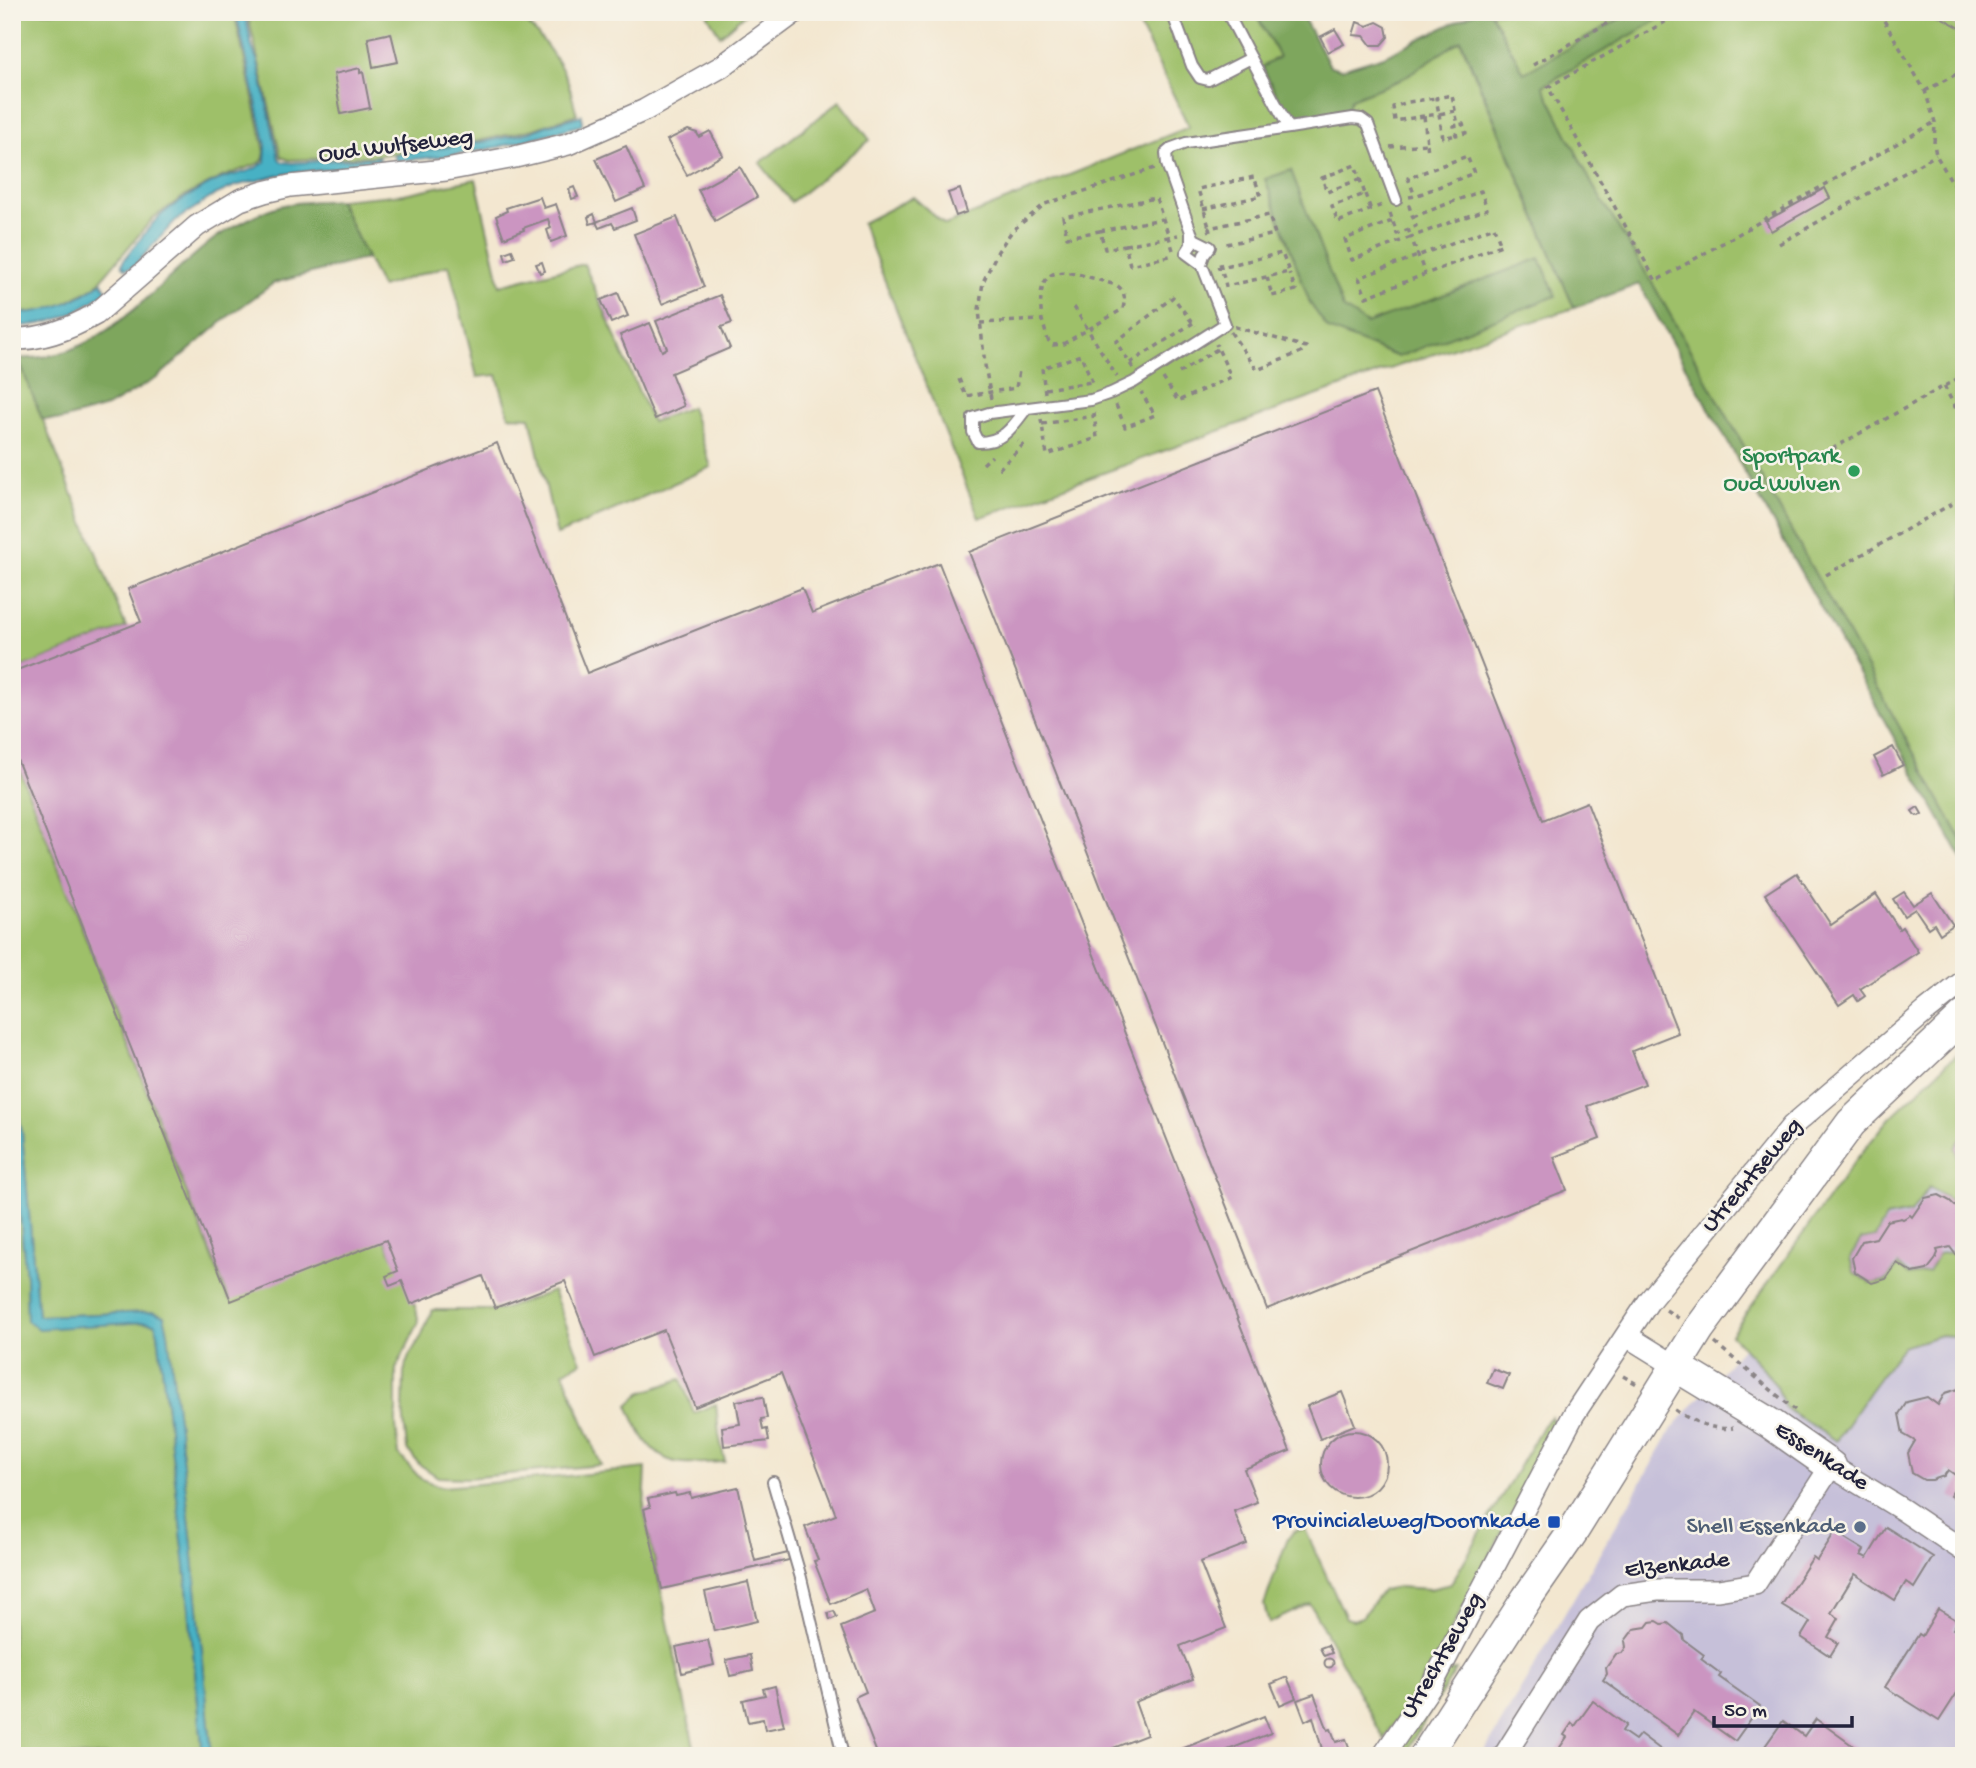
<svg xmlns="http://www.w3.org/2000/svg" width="1976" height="1768" font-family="'Gochi Hand',sans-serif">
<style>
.industrial{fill:#c6c0d9}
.green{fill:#9ec069;stroke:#607152;stroke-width:2}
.forest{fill:#7ea65d;stroke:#50644c;stroke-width:2}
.water{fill:#46b1c4;stroke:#346a80;stroke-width:2}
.building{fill:#cb95c1}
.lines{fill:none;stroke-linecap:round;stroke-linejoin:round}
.lane-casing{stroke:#8a8486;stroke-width:14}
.street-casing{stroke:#8a8486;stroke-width:24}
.secondary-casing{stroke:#8a8486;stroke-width:33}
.path{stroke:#8a8486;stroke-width:3.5;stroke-dasharray:5 5;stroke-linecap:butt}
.lane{stroke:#fff;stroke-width:10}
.street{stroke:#fff;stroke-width:21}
.secondary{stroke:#fff;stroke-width:30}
.leisure-dot{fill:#2e9e5b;stroke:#f7f3e8;stroke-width:2.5}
.transit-dot{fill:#1a4fb4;stroke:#f7f3e8;stroke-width:2.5}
.service-dot{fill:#5c6f8a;stroke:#f7f3e8;stroke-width:2.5}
.labels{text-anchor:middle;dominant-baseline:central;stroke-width:5;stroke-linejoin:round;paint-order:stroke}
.street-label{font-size:24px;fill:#22223b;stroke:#f7f3e8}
.leisure-label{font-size:24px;fill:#27864d;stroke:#f7f3e8;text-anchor:end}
.transit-label{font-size:24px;fill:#164399;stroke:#f7f3e8;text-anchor:end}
.service-label{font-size:24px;fill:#4e5e75;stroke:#f7f3e8;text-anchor:end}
</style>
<rect width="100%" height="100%" fill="#f7f3e8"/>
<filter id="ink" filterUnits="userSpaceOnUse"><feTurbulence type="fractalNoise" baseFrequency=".0143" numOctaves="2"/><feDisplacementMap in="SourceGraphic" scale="14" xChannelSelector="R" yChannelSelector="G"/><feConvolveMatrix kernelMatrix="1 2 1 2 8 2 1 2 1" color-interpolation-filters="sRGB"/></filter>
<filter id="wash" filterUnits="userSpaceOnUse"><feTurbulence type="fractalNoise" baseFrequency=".00686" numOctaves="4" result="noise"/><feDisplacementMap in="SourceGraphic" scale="28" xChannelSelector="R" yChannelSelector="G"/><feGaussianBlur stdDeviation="1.57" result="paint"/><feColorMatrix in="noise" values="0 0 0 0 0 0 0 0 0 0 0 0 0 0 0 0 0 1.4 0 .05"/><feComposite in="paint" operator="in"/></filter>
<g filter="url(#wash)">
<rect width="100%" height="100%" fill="#f3e7d0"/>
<path class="industrial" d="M 1964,1092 L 1964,1756 L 1482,1756 L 1672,1429 Z"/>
<g class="green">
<path d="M 12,12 L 234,12 L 265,152 L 263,160 L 260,163 L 222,177 L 183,197 L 153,218 L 95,287 L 66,303 L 49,310 L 14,314 L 12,314 Z"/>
<path d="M 247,12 L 514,12 C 535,29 554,53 566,77 C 571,89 573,102 577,114 L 534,129 L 469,143 L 374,156 L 289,160 L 281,157 Z"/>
<path d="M 706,12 L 747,12 L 720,36 Z"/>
<path d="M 1133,12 L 1255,12 L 1279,57 L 1273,60 L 1297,105 L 1460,40 L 1574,308 L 1398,366 L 979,518 L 862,223 L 913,197 L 945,225 L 1189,127 Z"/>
<path d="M 1490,12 L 1964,12 L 1964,862 L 1639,284 Z"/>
<path d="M 840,101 L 870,140 L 791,202 L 760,163 Z"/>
<path d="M 476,179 L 500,285 L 584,264 L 652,422 L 691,407 L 711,467 L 557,535 L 530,417 L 509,416 L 497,375 L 477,377 L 449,265 L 381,287 L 339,200 L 404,194 Z"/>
<path d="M 12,358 L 18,358 L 126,627 L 12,672 Z"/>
<path d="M 12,751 L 229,1299 L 385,1239 L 415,1306 L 419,1322 L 396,1369 L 396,1426 L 399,1455 L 421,1479 L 442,1487 L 539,1479 L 646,1468 L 644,1509 L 696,1756 L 212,1756 L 191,1535 L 168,1333 L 164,1316 L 154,1312 L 38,1316 L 22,1132 L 19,1116 L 12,1108 Z"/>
<path d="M 1964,1047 L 1964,1134 L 1955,1148 L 1960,1164 L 1964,1166 L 1964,1203 L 1958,1205 L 1929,1187 L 1911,1213 L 1886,1218 L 1875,1237 L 1861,1240 L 1850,1258 L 1854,1272 L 1870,1283 L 1886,1281 L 1898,1265 L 1909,1275 L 1928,1272 L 1938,1254 L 1950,1252 L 1964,1261 L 1964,1337 L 1941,1335 L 1902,1347 L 1869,1392 L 1836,1441 L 1785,1408 L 1777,1387 L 1763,1368 L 1731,1335 L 1854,1162 L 1890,1118 Z"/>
<path d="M 12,1133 L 26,1277 L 27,1321 L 77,1326 L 146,1322 L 155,1324 L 158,1333 L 185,1566 L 203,1756 L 12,1756 Z"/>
<path d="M 553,1291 L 581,1362 L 563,1372 L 601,1465 L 468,1478 L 438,1477 L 419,1464 L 407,1449 L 403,1411 L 404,1372 L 409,1356 L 421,1337 L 432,1310 L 501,1310 Z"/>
<path d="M 681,1379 L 694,1413 L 716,1404 L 719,1435 L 725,1462 C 709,1462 690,1465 675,1462 C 648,1455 638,1429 628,1405 L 641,1393 Z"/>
<path d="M 1551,1417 L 1556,1429 L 1436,1659 L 1384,1739 L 1310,1604 L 1269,1623 L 1264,1605 L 1287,1540 L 1294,1531 L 1305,1529 L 1346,1618 L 1353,1620 L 1362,1617 L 1383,1590 L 1398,1587 L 1430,1589 L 1451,1584 L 1543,1425 Z"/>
<path d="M 1456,1670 L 1403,1756 L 1392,1756 L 1448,1671 Z"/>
</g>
<g class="forest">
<path d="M 1255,12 L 1300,12 L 1330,66 L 1341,69 L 1384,56 L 1476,12 L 1490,12 L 1524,73 L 1632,12 L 1671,12 L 1543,86 L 1592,184 L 1654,286 L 1775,501 L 1964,844 L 1964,862 L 1639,284 L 1574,308 L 1461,40 L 1400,80 L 1351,99 L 1345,116 L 1296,122 L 1289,118 L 1262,67 L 1279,57 Z"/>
<path d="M 1291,170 L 1343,308 L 1367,324 L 1540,258 L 1556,296 L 1398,357 L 1328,329 L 1310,303 L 1265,179 Z"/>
<path d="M 339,200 L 367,258 L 274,283 L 230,315 L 157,378 L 107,407 L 61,420 L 42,419 L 18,358 C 101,363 154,284 214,239 C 229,228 248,219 265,211 C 287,201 316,202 339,200 Z"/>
</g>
<g class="water">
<path d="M 236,12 L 245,12 L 252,47 L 258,62 L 279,159 L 283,162 L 292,163 L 379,157 L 380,164 L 284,174 L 235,186 L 215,195 L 175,221 L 136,264 L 133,267 L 126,269 L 122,265 L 123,261 C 134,248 143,235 154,222 C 170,205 194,193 214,182 C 230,174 252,173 265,162 L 266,146 Z"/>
<path d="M 582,115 L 582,125 L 499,147 L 449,156 L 396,161 L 394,155 L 488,141 L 531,132 L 545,126 Z"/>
<path d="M 102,282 L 107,291 C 77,314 51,327 12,326 L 12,314 C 46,313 75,303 102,282 Z"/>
<path d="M 12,1108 L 19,1116 L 22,1132 L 38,1316 L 154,1312 L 164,1316 L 168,1333 L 191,1535 L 212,1756 L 203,1756 L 185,1566 L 158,1333 L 155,1324 L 146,1322 L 39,1329 L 27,1321 L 26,1277 L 12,1133 Z"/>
</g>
<g id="blocks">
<g class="building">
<path d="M 1931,12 L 1964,12 L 1964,30 L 1937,15 Z"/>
<path d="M 1357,22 L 1367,26 L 1377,22 L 1386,27 L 1388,37 L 1381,45 L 1371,45 L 1364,36 L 1353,35 Z"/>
<path d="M 1335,29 L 1344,44 L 1328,52 L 1320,37 Z"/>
<path d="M 391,33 L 398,62 L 373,67 L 368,38 Z"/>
<path d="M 360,68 L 360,73 L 363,72 L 370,108 L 341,114 L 334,74 Z"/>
<path d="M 688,130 L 697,133 L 699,137 L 710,131 L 723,155 L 687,175 L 667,140 Z"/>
<path d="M 626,146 L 645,189 L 616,202 L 596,159 Z"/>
<path d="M 740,167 L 757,197 L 715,221 L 698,190 Z"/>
<path d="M 574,187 L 578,197 L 572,199 L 569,189 Z"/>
<path d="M 1825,188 L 1830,198 L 1771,231 L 1766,221 Z"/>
<path d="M 960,189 L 967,212 L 956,216 L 948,193 Z"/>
<path d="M 540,197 L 544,208 L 556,204 L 567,236 L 551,242 L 547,230 L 551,228 L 548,219 L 523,228 L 524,230 L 504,238 L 496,216 L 507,211 L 506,208 Z"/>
<path d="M 632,208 L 636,220 L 615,228 L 612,223 L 599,228 L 596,222 Z"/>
<path d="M 594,214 L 597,222 L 590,224 L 588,217 Z"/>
<path d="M 677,217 L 704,287 L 662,304 L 634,234 Z"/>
<path d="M 512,250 L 515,257 L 506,260 L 504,253 Z"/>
<path d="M 542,262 L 545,271 L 540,273 L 536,264 Z"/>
<path d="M 618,293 L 628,316 L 611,323 L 601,300 Z"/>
<path d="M 720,295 L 732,323 L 721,327 L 730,348 L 671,373 L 684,406 L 655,419 L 620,335 L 650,323 L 662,351 L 667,348 L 656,321 Z"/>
<path d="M 1375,392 L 1543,820 L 1587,802 L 1678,1033 L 1632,1051 L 1645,1084 L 1587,1106 L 1600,1139 L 1554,1157 L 1567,1190 L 1267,1309 L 969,552 Z"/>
<path d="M 497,443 L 587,673 L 802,588 L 812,613 L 939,563 L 1290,1451 L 1244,1469 L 1257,1502 L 1234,1511 L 1247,1544 L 1200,1562 L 1226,1628 L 1180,1646 L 1193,1679 L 1135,1702 L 1147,1735 L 1113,1748 L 1115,1756 L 878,1756 L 855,1697 L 866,1692 L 841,1627 L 875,1613 L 866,1589 L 831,1604 L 814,1561 L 818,1560 L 805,1527 L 836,1515 L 781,1373 L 695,1407 L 664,1330 L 595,1357 L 565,1281 L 495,1308 L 483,1276 L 411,1304 L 402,1281 L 390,1286 L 386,1276 L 398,1271 L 386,1240 L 231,1301 L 12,747 L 12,672 L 141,622 L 128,589 Z"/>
<path d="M 1893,747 L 1903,765 L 1883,775 L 1874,757 Z"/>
<path d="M 1918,807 L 1922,814 L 1919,816 L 1915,815 L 1912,811 Z"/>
<path d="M 1797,873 L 1831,925 L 1876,894 L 1899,929 L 1902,927 L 1918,952 L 1860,989 L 1865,996 L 1858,1001 L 1854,995 L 1839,1005 L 1765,894 Z"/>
<path d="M 1904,892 L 1913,905 L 1932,893 L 1953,925 L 1940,934 L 1934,924 L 1928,928 L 1915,909 L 1904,916 L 1893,899 Z"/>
<path d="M 1964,1134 L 1964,1164 L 1959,1162 L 1956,1148 Z"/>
<path d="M 1939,1195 L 1950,1201 L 1957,1208 L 1964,1207 L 1964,1258 L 1956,1255 L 1950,1247 L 1937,1250 L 1938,1253 L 1935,1260 L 1927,1270 L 1913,1273 L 1897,1263 L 1886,1279 L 1872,1283 L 1855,1272 L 1852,1258 L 1862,1241 L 1876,1238 L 1887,1221 L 1901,1218 L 1903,1219 L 1910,1215 L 1912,1217 L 1925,1198 Z"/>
<path d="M 1493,1369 L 1509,1375 L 1503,1389 L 1487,1383 Z"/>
<path d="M 1958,1389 L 1964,1392 L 1964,1504 L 1950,1496 L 1961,1479 L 1948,1470 L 1944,1476 L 1932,1480 L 1924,1480 L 1912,1473 L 1908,1453 L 1915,1441 L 1903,1434 L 1899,1414 L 1907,1402 L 1927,1397 L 1938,1405 L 1945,1393 Z"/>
<path d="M 1342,1392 L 1355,1425 L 1320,1439 L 1307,1406 Z"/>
<path d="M 763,1397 L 767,1418 L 761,1419 L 763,1430 L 767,1429 L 769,1441 L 724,1446 L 722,1427 L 740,1424 L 736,1401 Z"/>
<circle cx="1354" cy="1464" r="33"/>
<path d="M 738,1487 L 755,1561 L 788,1553 L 789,1560 L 662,1589 L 644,1509 L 650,1507 L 648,1499 L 675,1493 L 676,1496 L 690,1493 L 691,1498 Z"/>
<path d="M 1886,1527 L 1933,1557 L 1914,1588 L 1906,1582 L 1895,1600 L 1855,1574 L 1831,1613 L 1839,1618 L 1828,1637 L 1838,1643 L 1830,1656 L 1801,1637 L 1810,1622 L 1782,1605 L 1813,1557 L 1817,1560 L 1835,1532 L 1864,1550 L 1861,1555 L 1867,1558 Z"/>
<path d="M 748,1582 L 757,1621 L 714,1631 L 705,1592 Z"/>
<path d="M 1938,1609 L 1958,1621 L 1953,1629 L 1964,1636 L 1964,1682 L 1939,1721 L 1885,1687 L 1919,1634 L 1922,1636 Z"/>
<path d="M 834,1611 L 837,1617 L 830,1620 L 828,1613 Z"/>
<path d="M 1657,1621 L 1662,1624 L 1668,1623 L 1683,1635 L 1684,1640 L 1704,1655 L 1701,1659 L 1721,1674 L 1719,1677 L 1760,1706 L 1735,1741 L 1694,1712 L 1678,1735 L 1603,1680 L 1607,1674 L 1606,1668 L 1616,1654 L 1622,1653 L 1626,1647 L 1625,1641 L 1634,1629 L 1646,1627 L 1650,1622 Z"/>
<path d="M 708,1640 L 714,1665 L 682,1673 L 676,1647 Z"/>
<path d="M 1328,1645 L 1332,1653 L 1324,1656 L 1320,1648 Z"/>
<path d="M 750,1655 L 753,1671 L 730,1676 L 726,1660 Z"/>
<circle cx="1329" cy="1663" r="4.5"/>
<path d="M 1287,1677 L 1296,1698 L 1280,1705 L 1271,1684 Z"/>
<path d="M 775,1686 L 784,1726 L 765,1730 L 763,1719 L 748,1722 L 743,1700 L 765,1695 L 763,1689 Z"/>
<path d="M 1314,1694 L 1328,1730 L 1331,1729 L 1336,1742 L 1346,1739 L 1352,1755 L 1324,1756 L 1313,1717 L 1305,1721 L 1297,1700 Z"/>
<path d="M 1593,1701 L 1626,1725 L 1622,1731 L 1635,1740 L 1640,1734 L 1669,1756 L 1554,1756 L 1567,1737 L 1564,1735 L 1572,1723 L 1575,1726 Z"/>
<path d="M 1264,1716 L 1271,1733 L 1213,1756 L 1164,1756 Z"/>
<path d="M 1816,1719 L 1867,1756 L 1758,1756 L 1783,1721 L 1804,1736 Z"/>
</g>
</g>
</g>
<g filter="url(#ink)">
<use href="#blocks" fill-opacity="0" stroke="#8a8486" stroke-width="2"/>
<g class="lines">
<g class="lane-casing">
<g id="lane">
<path d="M 1172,12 L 1192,66 L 1200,78 L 1208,80 L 1251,58 L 1227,12"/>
<path d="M 1251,58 L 1289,128 L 1353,118 L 1361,119 L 1368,124 L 1396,200"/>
<path d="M 1191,232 L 1191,245 L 1186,253 L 1201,264 L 1204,255 L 1210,247 L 1194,239 L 1191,232 L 1167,164 L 1166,153 L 1172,148 L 1186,143 L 1289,128"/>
<path d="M 1026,409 C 1012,428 1003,442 978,442 L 973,432 L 973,418 L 989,413 L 1091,400 L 1111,393 L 1134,382 L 1225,324 L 1204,270"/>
<path d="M 773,1482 L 801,1578 L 843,1756"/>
</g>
</g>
<g class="street-casing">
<g id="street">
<path d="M 12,339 C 42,340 70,329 96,314 L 197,226 L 240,200 L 264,192 L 290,186 L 446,170 L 515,157 L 568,144 L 645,110 L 721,67 L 795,12"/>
<path d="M 1627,1336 L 1677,1367"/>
<path d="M 1383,1756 L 1433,1683 L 1574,1414 L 1649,1301 L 1792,1126 L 1925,1012 L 1964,981"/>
<path d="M 1504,1756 L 1589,1621 L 1622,1595 L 1657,1590 L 1718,1590 L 1755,1584 L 1831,1466 L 1903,1510 L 1964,1551"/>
</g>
</g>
<g class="secondary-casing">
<g id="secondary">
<path d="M 1677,1367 L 1771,1424 L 1831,1466"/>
<path d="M 1425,1756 L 1527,1598 L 1572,1533 L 1699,1329 L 1851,1123 L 1964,1016"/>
</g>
</g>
<g class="path">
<path d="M 1683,12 L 1548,87 L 1656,281 L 1935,122"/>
<path d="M 1879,12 L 1925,91 L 1935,122 L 1934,144 L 1936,155 L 1964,202"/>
<path d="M 1533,65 L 1627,12"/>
<path d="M 1925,91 L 1964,70"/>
<path d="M 1455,111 L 1439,114 L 1436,98 L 1452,95 L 1458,125 L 1454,126 L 1456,135 L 1466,133 L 1463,124 L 1458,125"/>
<path d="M 1424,116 L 1395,121 L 1393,107 L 1408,102 L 1436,98"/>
<path d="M 1427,144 L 1428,152"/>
<path d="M 1390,147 L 1427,144 L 1424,116 L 1439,114 L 1443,138 L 1456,135"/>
<path d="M 1360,179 L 1327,192 L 1322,178 L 1355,165 L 1365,194 L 1332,206 L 1338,222 L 1385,204"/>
<path d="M 1365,194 L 1371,210"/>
<path d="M 1409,197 L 1415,196 L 1474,173 L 1467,156 L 1408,178 L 1415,196"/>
<path d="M 1203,209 L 1261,196 L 1254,177 L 1198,189 L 1209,227"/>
<path d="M 1390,213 L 1397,234 L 1416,226 L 1409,206 L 1408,207"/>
<path d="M 1413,217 L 1481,191 L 1487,209 L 1411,237 L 1425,274"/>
<path d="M 1392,221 L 1345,239 L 1352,260 L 1411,237 L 1408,229"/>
<path d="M 1494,227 L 1501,245 L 1366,297 L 1359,278 Z"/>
<path d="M 1100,231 L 1162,219"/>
<path d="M 1210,232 L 1209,228 L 1269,215 L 1275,234 L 1222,245"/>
<path d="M 1779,244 L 1936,155"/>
<path d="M 1125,245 L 1169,237 L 1156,198 L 1063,217 L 1067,237 L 1100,231 L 1105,249 L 1125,245 L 1130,265 L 1174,255"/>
<path d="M 1173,250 L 1169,237 L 1178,235"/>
<path d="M 1217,268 L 1221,267 L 1282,253 L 1289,272 L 1226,286 L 1219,259"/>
<path d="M 1267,277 L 1272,296 L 1296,290 L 1289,273"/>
<path d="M 1074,307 L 1117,377"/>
<path d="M 980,323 L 1042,320 L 1048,340 L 1053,345 L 1063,344 L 1123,309 C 1125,298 1126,291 1116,285 C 1072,273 1033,252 1042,320"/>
<path d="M 1225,324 L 1306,347 L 1301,352 L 1257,370 Z"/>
<path d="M 1130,363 L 1193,323"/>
<path d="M 1133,368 L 1116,342 L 1173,297 L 1195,326"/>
<path d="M 1179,373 L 1219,348"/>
<path d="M 1163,378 L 1178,401 L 1231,377 L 1216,344"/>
<path d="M 959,379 L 966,396 L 1016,388 L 1019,371"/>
<path d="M 1944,386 L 1964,424"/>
<path d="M 1045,389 L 1091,382"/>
<path d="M 1045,393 L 1042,368 L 1081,355 L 1094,386"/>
<path d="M 991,399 L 985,365 L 979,310 L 983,282 L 998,251 L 1012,231 L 1045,204 L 1155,168"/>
<path d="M 1116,405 L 1125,427 L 1155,415 L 1141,392"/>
<path d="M 1041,419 L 1047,455 L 1097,438 L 1094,413"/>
<path d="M 1042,424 L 1094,416"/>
<path d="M 1832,449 L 1964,375"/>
<path d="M 983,464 L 992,456"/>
<path d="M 999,469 L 1023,445 L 1018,441"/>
<path d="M 1826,575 L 1964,497"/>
<path d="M 1666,1310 L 1680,1319"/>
<path d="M 1715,1343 L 1795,1410"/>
<path d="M 1623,1376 L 1637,1384"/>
<path d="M 1675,1410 C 1691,1421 1714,1431 1733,1428"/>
</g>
<use href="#lane" class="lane"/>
<use href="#street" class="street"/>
<use href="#secondary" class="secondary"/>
</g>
</g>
<circle class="leisure-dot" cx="1854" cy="471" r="7"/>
<rect class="transit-dot" x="1547" y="1515" width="14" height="14" rx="3.5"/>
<circle class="service-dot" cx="1860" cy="1527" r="7"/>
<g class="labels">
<g class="street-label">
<text transform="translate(396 147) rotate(-7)">Oud Wulfseweg</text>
<text transform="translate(1753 1176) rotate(-50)">Utrechtseweg</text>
<text transform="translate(1821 1457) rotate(33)">Essenkade</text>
<text transform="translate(1677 1566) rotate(-6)">Elzenkade</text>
<text transform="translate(1443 1656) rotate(-60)">Utrechtseweg</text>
</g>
<g class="leisure-label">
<text x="1840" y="457">Sportpark<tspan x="1840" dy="28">Oud Wulven</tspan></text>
</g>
<g class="transit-label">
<text x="1540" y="1522">Provincialeweg/Doornkade</text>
</g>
<g class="service-label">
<text x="1846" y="1527">Shell Essenkade</text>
</g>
</g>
<rect width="1976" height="1768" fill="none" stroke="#f7f3e8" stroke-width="42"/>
<path d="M1714 1716v10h138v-10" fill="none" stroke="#22223b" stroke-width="3.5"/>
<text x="1724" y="1716" font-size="21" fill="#22223b" stroke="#f7f3e8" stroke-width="5" paint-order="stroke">50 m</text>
</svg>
